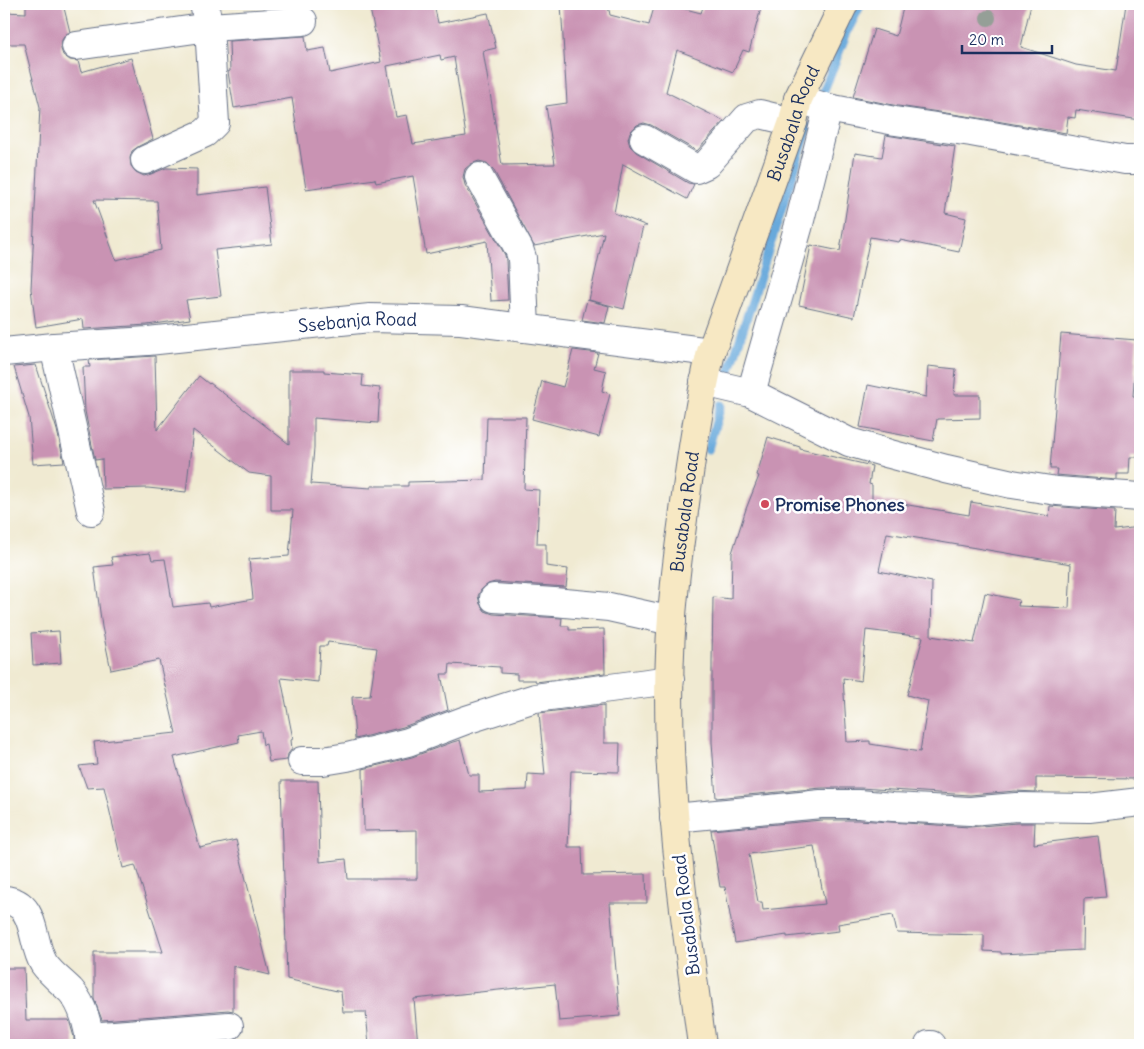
<svg xmlns="http://www.w3.org/2000/svg" width="1144" height="1049" font-family="Delius,sans-serif">
<style>
.lines{fill:none;stroke-linecap:round;stroke-linejoin:round}
.stream{stroke:#67a9db;stroke-width:9}
.building{fill:#c993b3;fill-rule:evenodd}
.street-casing{stroke:#667087;stroke-width:30}
.secondary-casing{stroke:#667087;stroke-width:30}
.street{stroke:#fff;stroke-width:28}
.secondary{stroke:#f7e8c3;stroke-width:28}
.tree{fill:#959f97}
.poi-dot{fill:#d1495b;stroke:#fff;stroke-width:2}
.labels{text-anchor:middle;dominant-baseline:central;stroke-width:5;stroke-linejoin:round;paint-order:stroke}
.street-label{font-size:18px;fill:#1b2f5e;stroke:#fff}
.poi-label{font-size:18px;font-weight:bold;fill:#1b2f5e;stroke:#fff;text-anchor:start}
</style>
<rect width="100%" height="100%" fill="#fff"/>
<filter id="ink" filterUnits="userSpaceOnUse"><feTurbulence type="fractalNoise" baseFrequency=".02" numOctaves="2"/><feDisplacementMap in="SourceGraphic" scale="10" xChannelSelector="R" yChannelSelector="G"/><feConvolveMatrix kernelMatrix="1 2 1 2 8 2 1 2 1" color-interpolation-filters="sRGB"/></filter>
<filter id="wash" filterUnits="userSpaceOnUse"><feTurbulence type="fractalNoise" baseFrequency=".0096" numOctaves="4" result="noise"/><feDisplacementMap in="SourceGraphic" scale="20" xChannelSelector="R" yChannelSelector="G"/><feGaussianBlur stdDeviation="1.12" result="paint"/><feColorMatrix in="noise" values="0 0 0 0 0 0 0 0 0 0 0 0 0 0 0 0 0 1.4 0 .05"/><feComposite in="paint" operator="in"/></filter>
<g filter="url(#wash)">
<rect width="100%" height="100%" fill="#f0ead2"/>
<g class="lines">
<g class="stream">
<path d="M 822,95 L 847,32 L 861,4"/>
<path d="M 728,376 L 808,127"/>
<path d="M 708,449 L 721,405"/>
</g>
</g>
<g id="blocks">
<g class="building">
<path d="M 26,4 L 63,4 L 70,32 L 66,34 L 62,40 L 61,49 L 63,55 L 70,60 L 78,61 L 81,72 L 131,58 L 153,139 L 139,146 L 132,151 L 130,158 L 131,166 L 136,172 L 144,176 L 151,174 L 166,168 L 197,169 L 197,195 L 265,187 L 272,244 L 215,250 L 221,296 L 186,300 L 190,319 L 147,325 L 84,329 L 83,319 L 36,327 L 31,289 L 40,107 L 24,44 L 4,44 L 4,12 L 26,13 ZM 94,200 L 157,201 L 161,250 L 116,260 Z"/>
<path d="M 369,4 L 434,4 L 438,23 L 488,13 L 496,48 L 483,51 L 502,165 L 555,164 L 546,106 L 567,103 L 561,4 L 608,4 L 608,10 L 609,10 L 610,15 L 649,25 L 655,4 L 666,4 L 701,13 L 704,4 L 747,4 L 761,8 L 749,52 L 743,50 L 733,72 L 677,50 L 666,92 L 724,121 L 697,151 L 651,125 L 644,123 L 637,125 L 630,132 L 628,139 L 630,146 L 636,152 L 688,183 L 694,184 L 687,199 L 623,164 L 614,213 L 647,226 L 643,226 L 624,309 L 589,300 L 604,233 L 534,246 L 493,169 L 487,163 L 479,161 L 471,164 L 465,169 L 463,177 L 465,185 L 505,255 L 506,261 L 508,300 L 491,301 L 487,241 L 426,254 L 413,176 L 376,183 L 375,179 L 306,189 L 292,98 L 234,108 L 228,72 L 230,71 L 229,41 L 305,36 L 307,51 L 325,48 L 330,73 L 381,62 ZM 440,55 L 441,60 L 454,57 L 466,136 L 413,144 L 407,115 L 396,117 L 387,66 Z"/>
<path d="M 904,4 L 1031,4 L 1021,47 L 1076,65 L 1116,71 L 1126,4 L 1140,4 L 1140,120 L 1076,110 L 1075,118 L 1068,117 L 1066,133 L 973,117 L 898,106 L 853,97 L 874,29 L 896,36 Z"/>
<path d="M 886,135 L 955,146 L 945,213 L 966,218 L 959,252 L 900,240 L 899,242 L 870,237 L 854,317 L 799,305 L 811,245 L 840,251 L 855,153 L 882,157 Z"/>
<path d="M 587,300 L 609,306 L 605,323 L 582,320 Z"/>
<path d="M 1061,334 L 1137,340 L 1133,396 L 1140,397 L 1140,457 L 1130,457 L 1129,474 L 1117,474 L 1117,480 L 1056,475 L 1057,469 L 1050,469 Z"/>
<path d="M 573,350 L 598,353 L 594,368 L 606,371 L 602,391 L 610,394 L 599,437 L 532,419 L 542,381 L 563,387 Z"/>
<path d="M 155,356 L 157,430 L 199,376 L 209,384 L 210,383 L 289,444 L 289,370 L 324,370 L 324,372 L 363,375 L 362,386 L 380,388 L 378,423 L 314,418 L 314,448 L 311,484 L 371,488 L 371,486 L 408,486 L 408,482 L 485,480 L 487,417 L 526,417 L 524,489 L 539,490 L 537,544 L 546,544 L 546,566 L 568,569 L 566,587 L 495,582 L 488,584 L 481,590 L 478,596 L 480,604 L 485,611 L 493,614 L 562,618 L 561,626 L 569,626 L 569,630 L 604,629 L 605,673 L 536,682 L 535,680 L 517,680 L 517,674 L 500,673 L 500,667 L 450,664 L 449,674 L 441,674 L 448,710 L 403,727 L 355,739 L 352,697 L 370,696 L 377,648 L 328,642 L 327,646 L 320,646 L 318,682 L 281,678 L 293,739 L 291,740 L 292,749 L 288,754 L 287,760 L 269,762 L 266,744 L 263,745 L 261,731 L 238,735 L 239,742 L 174,757 L 200,848 L 236,840 L 270,975 L 233,966 L 233,1011 L 228,1010 L 180,1014 L 102,1020 L 94,999 L 94,952 L 163,952 L 135,865 L 123,868 L 104,787 L 87,788 L 79,766 L 97,764 L 94,742 L 176,733 L 159,660 L 111,670 L 102,627 L 94,567 L 113,565 L 111,557 L 150,553 L 152,560 L 165,559 L 173,607 L 208,603 L 209,607 L 253,599 L 249,559 L 289,556 L 293,510 L 271,510 L 271,476 L 249,473 L 193,430 L 186,492 L 148,488 L 103,489 L 102,459 L 95,460 L 85,411 L 83,367 L 90,367 L 89,360 Z"/>
<path d="M 36,365 L 57,430 L 64,462 L 33,464 L 29,417 L 14,367 Z"/>
<path d="M 928,366 L 956,369 L 954,395 L 980,395 L 980,418 L 937,419 L 933,441 L 860,427 L 868,385 L 926,397 Z"/>
<path d="M 768,437 L 800,447 L 800,449 L 872,466 L 869,484 L 872,485 L 872,499 L 969,515 L 971,502 L 1049,516 L 1050,506 L 1115,511 L 1114,530 L 1140,527 L 1140,779 L 1036,778 L 1036,792 L 1015,791 L 970,795 L 860,788 L 821,788 L 716,798 L 712,742 L 712,662 L 713,597 L 731,599 L 732,553 L 746,509 L 759,476 L 757,475 ZM 887,533 L 1071,564 L 1069,608 L 1018,606 L 1019,600 L 985,593 L 974,643 L 931,636 L 932,582 L 879,571 ZM 866,630 L 923,637 L 907,695 L 928,701 L 920,752 L 870,744 L 870,741 L 847,742 L 843,678 L 861,681 Z"/>
<path d="M 59,631 L 61,663 L 33,665 L 31,633 Z"/>
<path d="M 604,705 L 604,743 L 620,743 L 619,772 L 571,771 L 568,847 L 582,847 L 583,875 L 646,874 L 647,903 L 610,903 L 620,1016 L 559,1021 L 555,984 L 414,999 L 418,1045 L 369,1045 L 366,1012 L 343,1012 L 341,992 L 287,979 L 281,781 L 318,781 L 320,862 L 346,859 L 348,879 L 417,879 L 417,830 L 364,831 L 363,769 L 412,757 L 453,742 L 460,740 L 469,775 L 479,775 L 479,792 L 527,790 L 528,774 L 545,775 L 539,713 Z"/>
<path d="M 822,820 L 858,820 L 969,827 L 1017,823 L 1035,823 L 1034,844 L 1098,836 L 1106,897 L 1084,899 L 1083,950 L 1001,954 L 1001,952 L 984,951 L 984,935 L 897,933 L 893,915 L 838,924 L 839,931 L 787,937 L 787,935 L 735,943 L 725,887 L 720,887 L 711,830 ZM 814,846 L 825,904 L 763,910 L 762,902 L 758,902 L 749,854 Z"/>
<path d="M 4,968 L 24,968 L 26,1020 L 69,1020 L 74,1037 L 74,1045 L 4,1045 Z"/>
</g>
</g>
</g>
<g filter="url(#ink)">
<use href="#blocks" fill-opacity="0" stroke="#667087" stroke-width="1"/>
<g class="lines">
<g class="street-casing">
<g id="street">
<path d="M 76,46 L 209,27 L 303,21"/>
<path d="M 798,99 L 828,108 L 895,121 L 971,132 L 1125,160 L 1140,160"/>
<path d="M 644,139 L 696,169 L 707,164 L 747,118 L 760,114 L 793,122"/>
<path d="M 145,160 L 205,133 L 215,123 L 209,27 L 204,4"/>
<path d="M 479,177 L 519,249 L 522,258 L 525,328"/>
<path d="M 54,347 L 91,511"/>
<path id="s1" d="M 4,352 L 54,347 L 148,341 L 370,318 L 461,320 L 711,352"/>
<path d="M 704,382 L 751,393 L 849,442 L 890,454 L 946,469 L 1012,484 L 1057,491 L 1140,497"/>
<path d="M 751,393 L 798,228 L 828,108"/>
<path d="M 494,598 L 554,602 L 609,607 L 672,621"/>
<path d="M 302,761 L 323,761 L 347,757 L 408,742 L 466,720 L 535,698 L 670,680"/>
<path d="M 674,818 L 821,804 L 859,804 L 893,807 L 970,811 L 1016,807 L 1089,808 L 1140,802"/>
<path d="M 4,900 C 38,902 30,942 44,964 C 51,974 62,982 71,991 C 84,1006 88,1027 91,1045"/>
<path d="M 89,1037 L 229,1026"/>
<path d="M 929,1045 L 931,1045"/>
</g>
</g>
<g class="secondary-casing">
<g id="secondary">
<path id="s2" d="M 702,1045 C 689,947 674,848 670,749 C 668,694 669,638 675,583 C 677,562 680,541 683,519 C 690,463 698,407 711,352 L 793,122 L 798,99 L 844,4"/>
</g>
</g>
<use href="#street" class="street"/>
<use href="#secondary" class="secondary"/>
</g>
<circle class="tree" cx="988" cy="18" r="8"/>
</g>
<circle class="poi-dot" cx="765" cy="504" r="5"/>
<g class="labels">
<g class="street-label">
<text stroke="none"><textPath href="#s2" startOffset="941">Busabala Road</textPath></text>
<text stroke="none"><textPath href="#s1" startOffset="355">Ssebanja Road</textPath></text>
<text stroke="none"><textPath href="#s2" startOffset="536">Busabala Road</textPath></text>
<text transform="translate(686 915) rotate(-97)">Busabala Road</text>
</g>
<g class="poi-label">
<text x="775" y="504">Promise Phones</text>
</g>
</g>
<rect width="1144" height="1049" fill="none" stroke="#fff" stroke-width="20"/>
<path d="M962 45v8h90v-8" fill="none" stroke="#1b2f5e" stroke-width="2.5"/>
<text x="969" y="45" font-size="15" fill="#1b2f5e" stroke="#ffffff" stroke-width="4" paint-order="stroke">20 m</text>
</svg>
